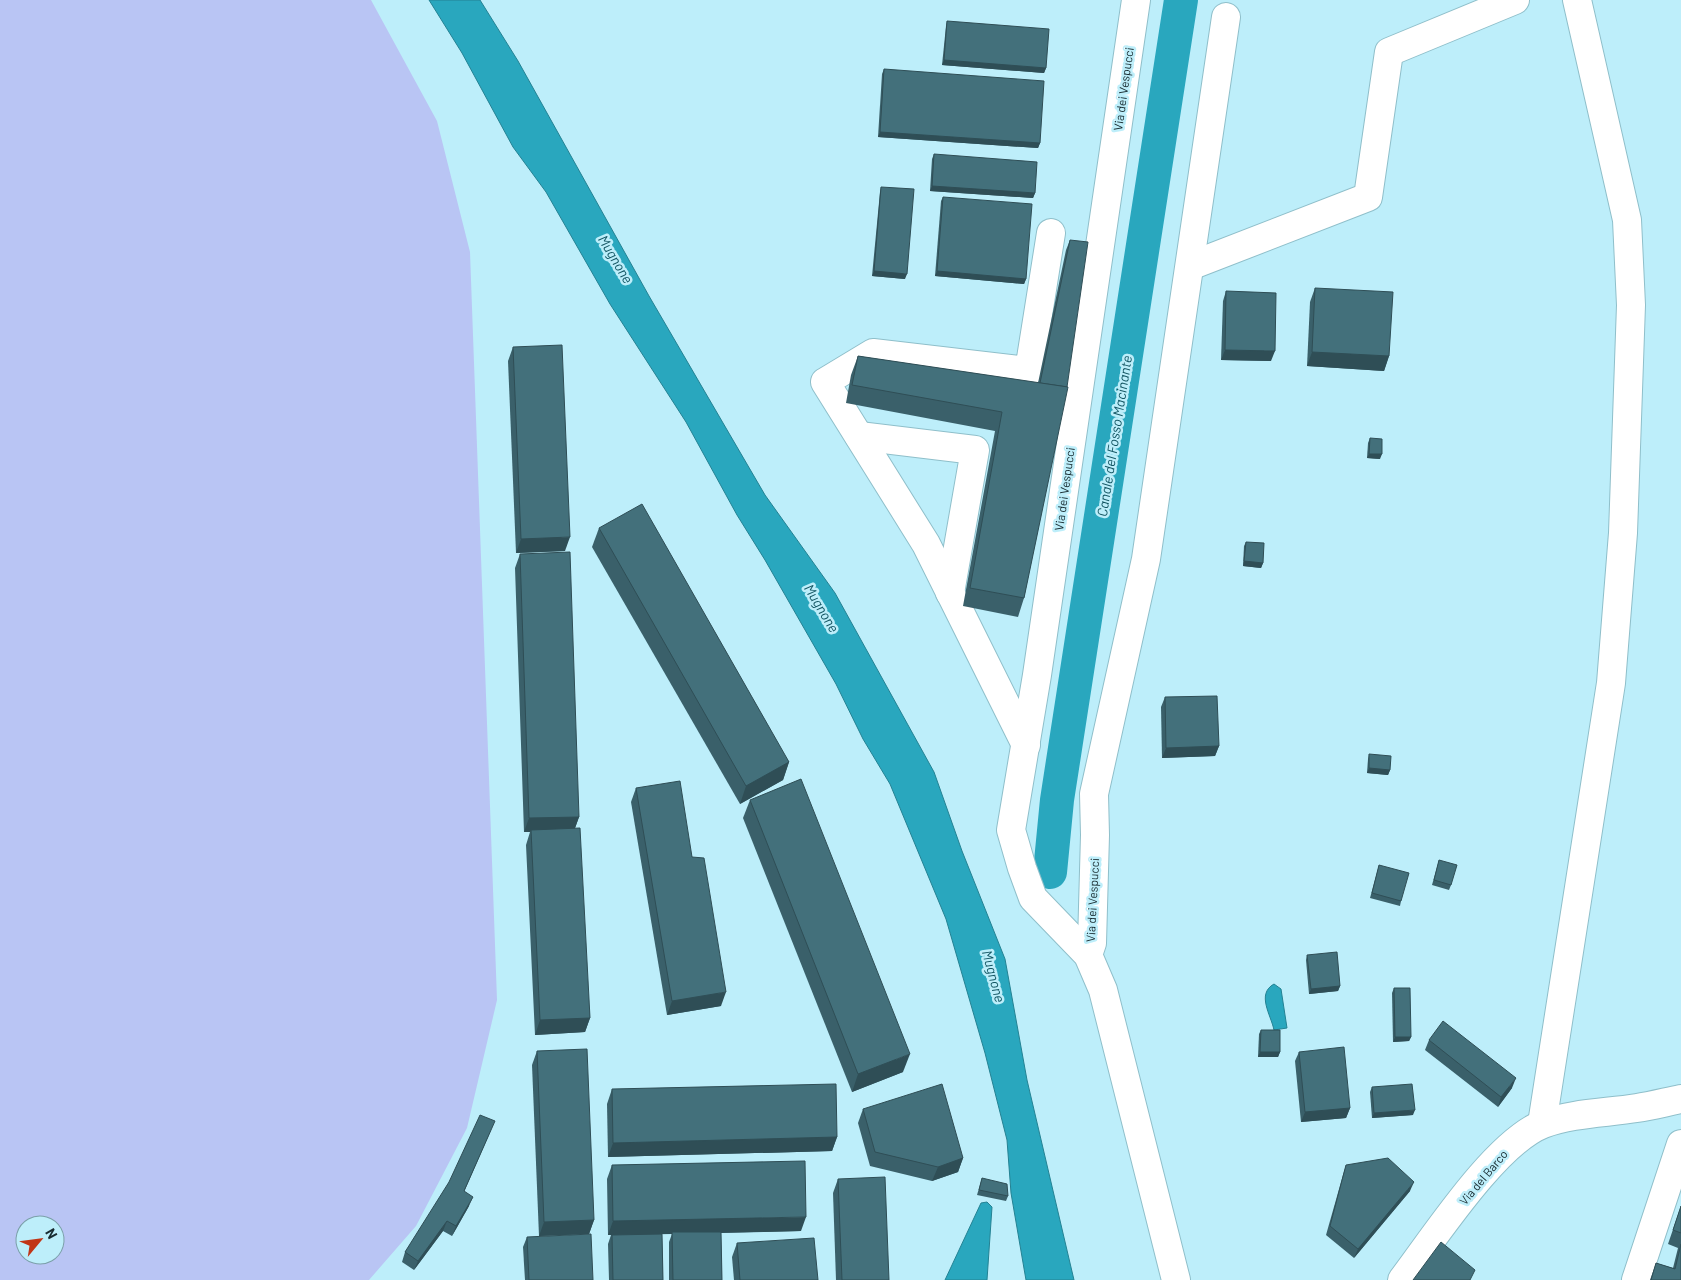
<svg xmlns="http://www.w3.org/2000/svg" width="1681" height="1280" font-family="Barlow,sans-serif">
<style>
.green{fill:#b9c5f4;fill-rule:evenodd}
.water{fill:#29a7be;stroke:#248293}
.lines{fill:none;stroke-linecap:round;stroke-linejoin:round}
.canal{stroke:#29a7be;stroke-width:34}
.minor-casing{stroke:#8fbfca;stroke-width:30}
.minor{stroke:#fff;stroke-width:28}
.wall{fill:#3a606a}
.shaded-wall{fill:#2f4e56}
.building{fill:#43707b;stroke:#2f4e56}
.labels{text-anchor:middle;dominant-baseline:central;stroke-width:5;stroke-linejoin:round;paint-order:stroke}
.street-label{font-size:12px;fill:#182b30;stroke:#bdeefa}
.water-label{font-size:14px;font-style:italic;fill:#145663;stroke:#bdeefa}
</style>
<rect width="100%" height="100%" fill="#bdeefa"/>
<path class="green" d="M 0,0 L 371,0 L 437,121 L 470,252 L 497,1000 L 467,1128 L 416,1226 L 369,1280 L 0,1280 ZM 25,1225 L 55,1225 L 55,1255 L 25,1255 Z"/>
<g class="water">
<path d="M 429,0 L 480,0 L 518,61 L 649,296 L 765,495 L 835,593 L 934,772 L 962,851 L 1005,959 L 1027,1080 L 1074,1280 L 1026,1280 L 1011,1193 L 1007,1140 L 985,1053 L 946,919 L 890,784 L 863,739 L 836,684 L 765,560 L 737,515 L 686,422 L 610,304 L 546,192 L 513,147 L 462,53 Z"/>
<path d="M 1274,984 L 1281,989 L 1287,1028 L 1274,1030 C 1271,1015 1256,994 1274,984 Z"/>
<path d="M 987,1202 L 992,1207 L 987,1280 L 945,1280 L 981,1203 Z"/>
</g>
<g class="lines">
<path class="canal" d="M 1050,872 L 1057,800 L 1181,0"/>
<g class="minor-casing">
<g id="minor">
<path d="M 1136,0 L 1037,675 L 1011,830 L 1022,868 L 1033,898 L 1088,955 L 1103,990 L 1176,1280"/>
<path d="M 1190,266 L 1368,197 L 1389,52 L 1515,0"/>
<path d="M 859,436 L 975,450 L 950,593"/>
<path d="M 1026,745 L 926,544 L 825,382 L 873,353 L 1029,371 L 1051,233"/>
<path d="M 1088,955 L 1092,943 L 1095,835 L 1094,794 L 1146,559 L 1226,17"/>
<path d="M 1542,1124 L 1611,683 L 1623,533 L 1631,305 L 1627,220 L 1577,0"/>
<path d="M 1402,1280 C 1434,1238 1495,1143 1543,1124 C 1572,1113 1606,1113 1637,1108 C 1651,1106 1666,1102 1681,1099"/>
<path d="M 1636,1280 L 1681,1144"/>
</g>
</g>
<use href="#minor" class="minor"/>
</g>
<g class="wall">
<path d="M 947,21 L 1046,68 L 1044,73 L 942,65 L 946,26 Z"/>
<path d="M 884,69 L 1040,143 L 1038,148 L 878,137 L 882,74 Z"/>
<path d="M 934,154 L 1035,193 L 1033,198 L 930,191 L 932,159 Z"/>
<path d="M 881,187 L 905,279 L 872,276 L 880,192 Z"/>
<path d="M 943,197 L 1026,279 L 1024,284 L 935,276 L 941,201 Z"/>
<path d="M 1070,240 L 1067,387 L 1024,598 L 1018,617 L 963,606 L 995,431 L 846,403 L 851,375 L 858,356 L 1038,383 L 1066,250 Z"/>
<path d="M 1315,288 L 1389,356 L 1384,371 L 1307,366 L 1310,302 Z"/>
<path d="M 1226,291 L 1271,361 L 1221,360 L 1223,301 Z"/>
<path d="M 513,347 L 565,551 L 516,553 L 508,361 Z"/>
<path d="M 1370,438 L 1380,459 L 1367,458 L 1368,443 Z"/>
<path d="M 599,528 L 789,762 L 783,780 L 740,804 L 592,547 Z"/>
<path d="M 1246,542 L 1263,563 L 1261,568 L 1243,566 L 1244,546 Z"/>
<path d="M 520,554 L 579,817 L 575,828 L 590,1018 L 585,1032 L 535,1035 L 526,845 L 530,832 L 524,832 L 515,568 Z"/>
<path d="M 1165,697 L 1219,746 L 1215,756 L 1162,758 L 1161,707 Z"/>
<path d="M 1369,754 L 1390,770 L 1388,775 L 1367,773 L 1368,759 Z"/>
<path d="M 636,788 L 692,857 L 721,1006 L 667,1015 L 631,802 Z"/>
<path d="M 750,800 L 903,1072 L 852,1092 L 743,818 Z"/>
<path d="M 1439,860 L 1451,885 L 1449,890 L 1432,885 Z"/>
<path d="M 1379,865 L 1401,901 L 1400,906 L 1370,898 Z"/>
<path d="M 1307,955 L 1340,986 L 1338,991 L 1309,994 L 1306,960 Z"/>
<path d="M 1394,988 L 1411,1037 L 1409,1041 L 1393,1042 L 1392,993 Z"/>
<path d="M 1261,1030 L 1280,1052 L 1278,1057 L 1258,1057 L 1259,1034 Z"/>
<path d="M 1429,1040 L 1512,1088 L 1498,1107 L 1425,1050 Z"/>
<path d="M 537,1051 L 594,1220 L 589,1234 L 539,1236 L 532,1065 Z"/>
<path d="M 1299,1052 L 1350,1108 L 1346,1118 L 1301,1122 L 1295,1061 Z"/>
<path d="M 1372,1087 L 1413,1115 L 1372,1118 L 1370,1092 Z"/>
<path d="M 612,1089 L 837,1137 L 832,1151 L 608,1157 L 607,1104 Z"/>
<path d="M 863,1109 L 963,1158 L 958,1172 L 932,1181 L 870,1166 L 858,1123 Z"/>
<path d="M 491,1130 L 464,1192 L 469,1206 L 452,1236 L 443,1231 L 414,1270 L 402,1262 L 405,1252 Z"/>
<path d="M 612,1165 L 801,1231 L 721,1233 L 722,1280 L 669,1280 L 669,1242 L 672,1234 L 662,1234 L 663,1280 L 609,1280 L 608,1244 L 611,1235 L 608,1235 L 607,1179 Z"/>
<path d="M 1346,1165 L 1410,1191 L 1354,1258 L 1326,1235 L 1343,1175 Z"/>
<path d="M 982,1178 L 1008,1196 L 1006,1201 L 977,1195 Z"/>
<path d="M 838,1179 L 889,1280 L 836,1280 L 833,1193 Z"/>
<path d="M 1681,1206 L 1681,1280 L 1650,1280 L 1656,1263 L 1673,1268 L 1678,1248 L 1668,1244 Z"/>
<path d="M 527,1237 L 593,1280 L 525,1280 L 523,1247 Z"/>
<path d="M 737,1243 L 818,1280 L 734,1280 L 732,1257 Z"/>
</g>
<g class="shaded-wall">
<path d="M 944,60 L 1046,68 L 1044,73 L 942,65 Z"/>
<path d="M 880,132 L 1040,143 L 1038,148 L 878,137 Z"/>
<path d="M 932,186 L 1035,193 L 1033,198 L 930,191 Z"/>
<path d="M 874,271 L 907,274 L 905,279 L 872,276 Z"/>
<path d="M 937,271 L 1026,279 L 1024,284 L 935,276 Z"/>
<path d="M 1225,350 L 1275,351 L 1271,361 L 1221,360 Z"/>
<path d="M 1312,352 L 1389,356 L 1384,371 L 1307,366 Z"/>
<path d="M 1369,454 L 1382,454 L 1380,459 L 1367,458 Z"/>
<path d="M 570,537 L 565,551 L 516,553 L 521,539 Z"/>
<path d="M 1244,561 L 1263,563 L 1261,568 L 1243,566 Z"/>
<path d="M 1219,746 L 1215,756 L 1162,758 L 1166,748 Z"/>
<path d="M 789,762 L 783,780 L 740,804 L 746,786 Z"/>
<path d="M 1369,768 L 1390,770 L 1388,775 L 1367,773 Z"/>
<path d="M 579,817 L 574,831 L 531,830 L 530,832 L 524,832 L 529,818 Z"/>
<path d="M 1340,986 L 1338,991 L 1309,994 L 1311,989 Z"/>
<path d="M 726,992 L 721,1006 L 667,1015 L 672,1001 Z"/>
<path d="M 590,1018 L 585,1032 L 535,1035 L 540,1020 Z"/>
<path d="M 1395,1037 L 1411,1037 L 1409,1041 L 1393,1042 Z"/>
<path d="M 1260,1052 L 1280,1052 L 1278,1057 L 1258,1057 Z"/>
<path d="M 910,1054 L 903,1072 L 852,1092 L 858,1074 Z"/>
<path d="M 1516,1078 L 1512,1088 L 1498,1107 L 1501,1097 Z"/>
<path d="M 1350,1108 L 1346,1118 L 1301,1122 L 1305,1112 Z"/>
<path d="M 1415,1110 L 1413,1115 L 1372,1118 L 1374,1113 Z"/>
<path d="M 837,1137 L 832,1151 L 608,1157 L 613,1143 Z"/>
<path d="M 963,1158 L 958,1172 L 932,1181 L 938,1167 Z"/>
<path d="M 1414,1182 L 1410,1191 L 1354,1258 L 1358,1249 Z"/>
<path d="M 473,1197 L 469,1206 L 452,1236 L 456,1226 Z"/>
<path d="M 806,1217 L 801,1231 L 672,1234 L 672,1232 L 672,1234 L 608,1235 L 613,1221 Z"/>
<path d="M 594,1220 L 589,1234 L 539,1236 L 544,1222 Z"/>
<path d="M 447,1221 L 443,1231 L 414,1270 L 418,1261 Z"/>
</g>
<g class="building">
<path d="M 947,21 L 1049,29 L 1046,68 L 944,60 Z"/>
<path d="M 884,69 L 1044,81 L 1040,143 L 880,132 Z"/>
<path d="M 934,154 L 1037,162 L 1035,193 L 932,186 Z"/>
<path d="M 881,187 L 914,189 L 907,274 L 874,271 Z"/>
<path d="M 943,197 L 1032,204 L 1026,279 L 937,271 Z"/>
<path d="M 1070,240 L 1088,242 L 1067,387 L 1040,383 Z"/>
<path d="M 1315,288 L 1393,292 L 1389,356 L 1312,352 Z"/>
<path d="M 1226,291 L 1276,293 L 1275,351 L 1225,350 Z"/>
<path d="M 562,345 L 570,537 L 521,539 L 513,347 Z"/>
<path d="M 858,356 L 1068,387 L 1024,598 L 970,588 L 1002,412 L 852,385 Z"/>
<path d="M 1370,438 L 1382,439 L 1382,454 L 1369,454 Z"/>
<path d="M 642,504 L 789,762 L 746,786 L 599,528 Z"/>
<path d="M 1246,542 L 1264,543 L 1263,563 L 1244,561 Z"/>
<path d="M 570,552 L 579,817 L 529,818 L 520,554 Z"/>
<path d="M 1217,696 L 1219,746 L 1166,748 L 1165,697 Z"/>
<path d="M 1369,754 L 1391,756 L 1390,770 L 1369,768 Z"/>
<path d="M 801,779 L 910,1054 L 858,1074 L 750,800 Z"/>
<path d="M 680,781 L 692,857 L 704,858 L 726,992 L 672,1001 L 636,788 Z"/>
<path d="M 580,828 L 590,1018 L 540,1020 L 531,830 Z"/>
<path d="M 1439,860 L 1457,865 L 1451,885 L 1434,880 Z"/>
<path d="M 1379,865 L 1409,873 L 1401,901 L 1372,893 Z"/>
<path d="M 1337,952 L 1340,986 L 1311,989 L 1307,955 Z"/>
<path d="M 1394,988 L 1410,988 L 1411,1037 L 1395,1037 Z"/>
<path d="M 1443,1021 L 1516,1078 L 1501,1097 L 1429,1040 Z"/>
<path d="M 1261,1030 L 1280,1030 L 1280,1052 L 1260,1052 Z"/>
<path d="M 1344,1047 L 1350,1108 L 1305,1112 L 1299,1052 Z"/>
<path d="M 587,1049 L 594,1220 L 544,1222 L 537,1051 Z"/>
<path d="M 836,1084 L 837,1137 L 613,1143 L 612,1089 Z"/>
<path d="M 942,1084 L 963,1158 L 938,1167 L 875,1152 L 863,1109 Z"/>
<path d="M 1412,1084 L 1415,1110 L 1374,1113 L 1372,1087 Z"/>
<path d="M 480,1115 L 495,1121 L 464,1191 L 473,1197 L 456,1226 L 447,1221 L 418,1261 L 405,1252 L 449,1182 Z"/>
<path d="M 1388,1158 L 1414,1182 L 1358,1249 L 1330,1226 L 1346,1165 Z"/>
<path d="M 805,1161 L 806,1217 L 613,1221 L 612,1165 Z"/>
<path d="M 885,1177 L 889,1280 L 842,1280 L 838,1179 Z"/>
<path d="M 982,1178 L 1007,1184 L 1008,1196 L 979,1190 Z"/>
<path d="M 1681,1206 L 1681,1233 L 1673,1230 Z"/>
<path d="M 672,1232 L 721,1232 L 722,1280 L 673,1280 Z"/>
<path d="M 591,1234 L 593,1280 L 529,1280 L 527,1237 Z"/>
<path d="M 662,1234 L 663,1280 L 613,1280 L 612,1235 Z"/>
<path d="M 814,1238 L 818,1280 L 740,1280 L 737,1243 Z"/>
<path d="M 1441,1242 L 1475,1270 L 1470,1280 L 1413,1280 Z"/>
<path d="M 1681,1244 L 1681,1280 L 1651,1280 L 1656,1263 L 1675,1269 Z"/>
</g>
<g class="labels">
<g class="street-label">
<text transform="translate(1123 89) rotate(-82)">Via dei Vespucci</text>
<text transform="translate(1064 489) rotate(-82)">Via dei Vespucci</text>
<text transform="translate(1092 900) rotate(-87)">Via dei Vespucci</text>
<text transform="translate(1483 1177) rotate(-50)">Via del Barco</text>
</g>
<g class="water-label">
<text transform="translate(616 259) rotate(59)">Mugnone</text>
<text transform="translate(1114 436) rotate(-81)">Canale del Fosso Macinante</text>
<text transform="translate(822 608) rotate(59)">Mugnone</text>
<text transform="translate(994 976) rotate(75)">Mugnone</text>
</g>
</g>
<g transform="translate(40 1240) rotate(61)"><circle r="24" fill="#bdeefa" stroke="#7ba0a9"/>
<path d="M0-4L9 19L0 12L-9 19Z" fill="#c13617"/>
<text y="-8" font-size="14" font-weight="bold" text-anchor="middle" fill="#182b30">N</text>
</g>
</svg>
